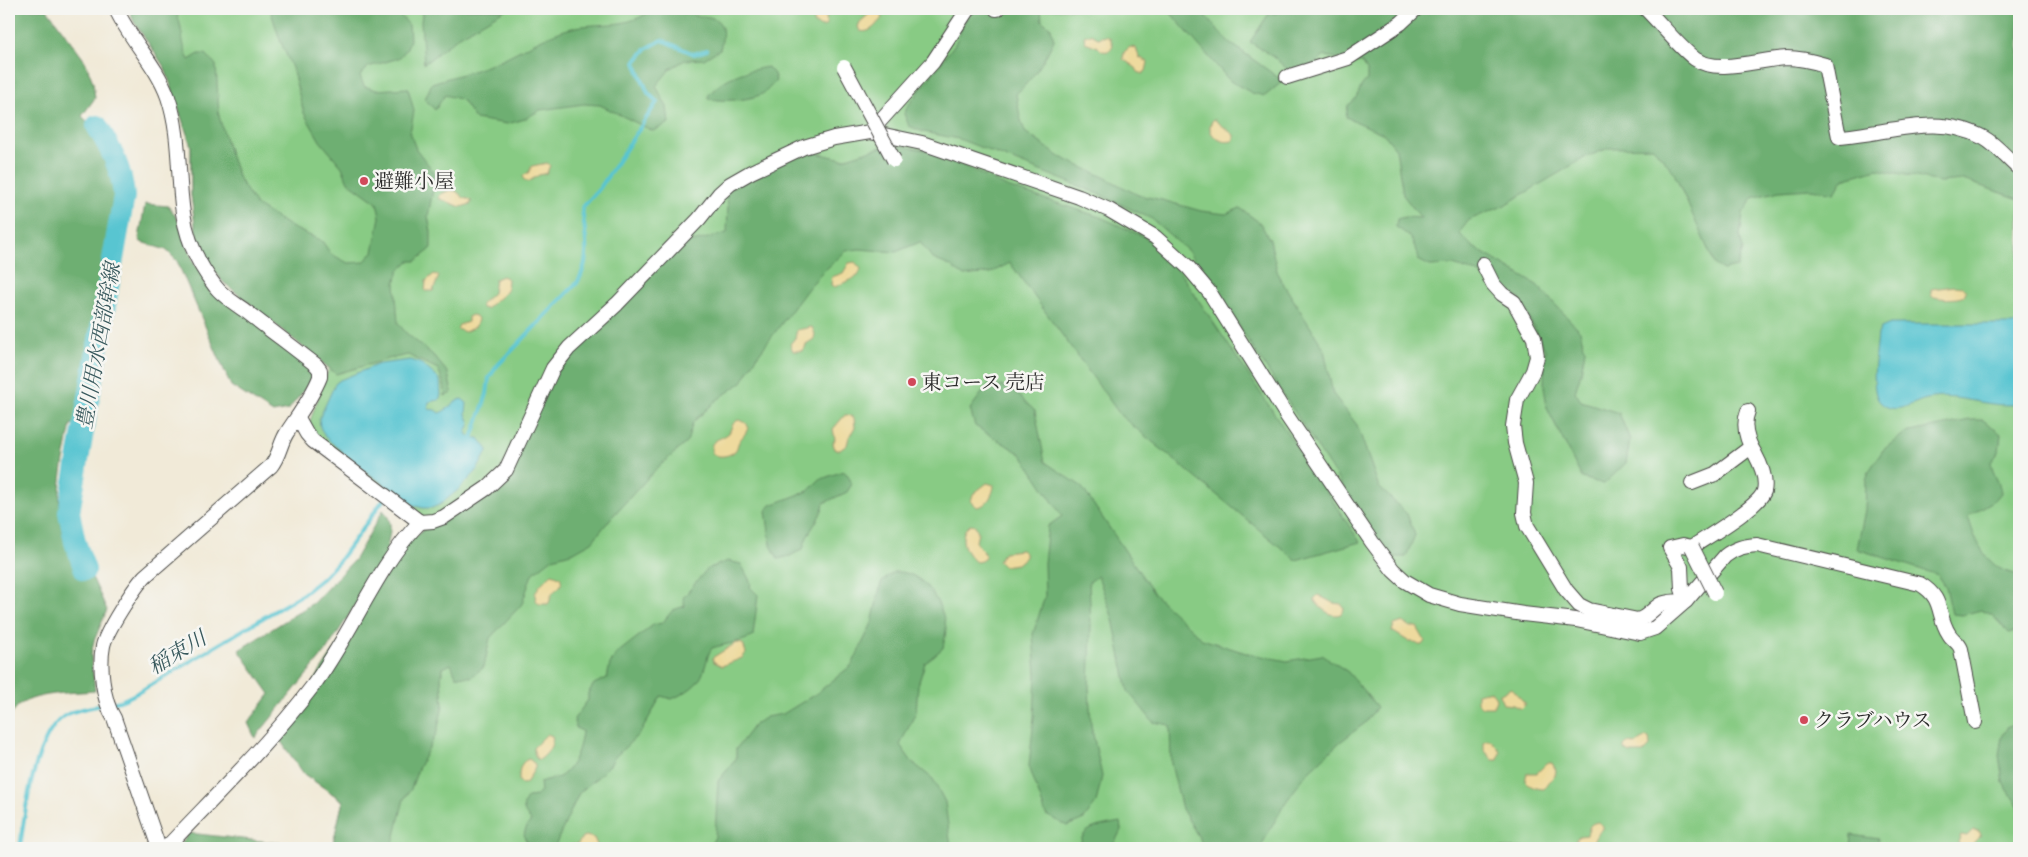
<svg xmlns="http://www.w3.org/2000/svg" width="2028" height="857" font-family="'EB Garamond','Noto Serif JP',serif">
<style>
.green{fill:#88cb84;stroke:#5a7b58}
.forest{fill:#6eaf72;stroke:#4c6d4e}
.sand{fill:#eeda9e;stroke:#8c8264}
.water{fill:#58c5d1;stroke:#42787e}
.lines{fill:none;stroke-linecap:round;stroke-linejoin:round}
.stream{stroke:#58c5d1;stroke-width:4}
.river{stroke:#58c5d1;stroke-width:22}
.minor-casing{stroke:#494845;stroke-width:16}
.minor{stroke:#fff;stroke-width:14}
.minor-bridge-casing{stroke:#494845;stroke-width:16;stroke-linecap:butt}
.minor-bridge{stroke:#fff;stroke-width:14}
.poi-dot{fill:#d1495b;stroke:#f6f6f2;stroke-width:2}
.labels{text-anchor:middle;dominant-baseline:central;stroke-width:5;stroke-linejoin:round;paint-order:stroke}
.poi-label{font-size:20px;fill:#2b2b2b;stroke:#f6f6f2;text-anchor:start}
.water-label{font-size:21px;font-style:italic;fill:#38595d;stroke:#f6f6f2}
</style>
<rect width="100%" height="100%" fill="#f6f6f2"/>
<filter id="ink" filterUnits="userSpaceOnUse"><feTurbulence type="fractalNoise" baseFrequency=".02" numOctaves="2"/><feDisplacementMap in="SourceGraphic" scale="10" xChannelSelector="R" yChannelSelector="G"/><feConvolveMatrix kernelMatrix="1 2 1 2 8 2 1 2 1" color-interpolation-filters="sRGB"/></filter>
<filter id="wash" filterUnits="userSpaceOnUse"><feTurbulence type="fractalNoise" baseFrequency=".0096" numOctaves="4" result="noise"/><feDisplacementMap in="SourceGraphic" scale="20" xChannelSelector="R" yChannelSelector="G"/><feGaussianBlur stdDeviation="1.12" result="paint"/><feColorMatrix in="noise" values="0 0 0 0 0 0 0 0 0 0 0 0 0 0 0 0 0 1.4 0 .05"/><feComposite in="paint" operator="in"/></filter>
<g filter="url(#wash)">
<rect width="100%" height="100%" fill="#f1ead8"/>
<path class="green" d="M 129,9 L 1683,9 L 2019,155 L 2019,848 L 344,848 L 333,843 L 343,801 L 304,774 L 406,542 L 424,529 L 416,512 L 307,429 L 329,368 L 222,281 L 204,255 L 196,232 L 191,195 L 191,146 L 165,68 L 134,22 Z"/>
<g class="forest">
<path d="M 9,9 L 47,9 L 85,61 L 93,82 L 95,98 L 82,116 C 106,146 120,165 120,205 L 79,426 L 71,424 C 63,466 52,507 67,549 C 72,563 78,575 93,579 L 107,610 L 94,641 L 91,655 L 95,691 C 74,693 31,692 16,708 C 13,711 11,717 9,721 Z"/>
<path d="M 129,9 L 174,9 C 184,24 180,44 189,60 L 199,54 L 206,54 L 216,65 L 219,116 L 230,154 L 239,179 L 256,205 L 293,228 L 322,241 L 331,254 L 348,263 L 364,262 L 373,252 L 380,217 L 377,203 L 348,182 L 342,167 L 320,141 L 304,113 L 292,68 L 280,40 L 270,9 L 388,9 L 400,15 L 409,25 L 410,40 L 406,50 L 399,58 L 368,67 L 360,76 L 364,86 L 376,90 L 408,88 L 414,111 L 410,133 L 416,149 L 434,172 L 435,179 L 428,216 L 431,232 L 431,249 L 416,261 L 409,261 L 399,270 L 395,283 L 398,323 L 406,333 L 433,355 L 448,373 L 452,393 L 445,396 L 444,385 L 438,369 L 408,355 L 388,359 L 336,374 L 222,281 L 204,255 L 196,232 L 191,195 L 191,146 L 165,68 L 134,22 Z"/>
<path d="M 417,9 L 506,9 L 458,37 L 424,64 L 421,22 L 422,14 Z"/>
<path d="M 653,9 L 690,9 L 694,16 C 720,15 727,24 720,49 L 704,59 L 685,60 L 670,69 L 656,86 L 667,107 L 669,123 L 653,131 L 600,105 L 584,104 L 540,110 L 525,119 L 507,124 L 475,119 L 462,100 L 445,95 L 435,110 L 425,99 L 432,83 C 453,76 478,71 498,61 C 523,50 548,33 576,27 C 604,22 628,29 653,9 Z"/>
<path d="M 975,9 L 1041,9 L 1042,21 L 1051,28 L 1054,40 C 1044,61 1033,79 1016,94 L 1020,117 L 1025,132 L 1060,157 L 1106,178 L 1138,195 L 1162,200 L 1201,211 L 1226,214 L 1240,208 L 1260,223 L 1270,240 L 1278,275 L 1324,349 L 1333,394 L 1357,425 L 1379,487 L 1407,514 L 1415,535 L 1406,557 L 1388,557 L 1214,287 L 1188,251 L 1152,219 L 1099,194 L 959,139 L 923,132 L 909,126 L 904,114 L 908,106 L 955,44 L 964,22 Z"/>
<path d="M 1167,9 L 1199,9 L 1229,42 L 1283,81 L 1265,96 L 1252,93 L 1230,81 Z"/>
<path d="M 1291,9 L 2019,9 L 2019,199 L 1963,180 L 1940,182 L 1877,169 L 1843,179 L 1835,193 L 1811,189 L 1779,191 L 1753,198 L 1743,213 L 1740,236 L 1743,249 L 1737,267 L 1723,270 L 1715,265 L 1673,171 L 1653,147 L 1609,148 L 1586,157 L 1503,206 L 1469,220 L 1459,233 L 1473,247 L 1537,285 L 1580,331 L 1585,350 L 1581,373 L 1575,392 L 1581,401 L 1619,413 L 1630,440 L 1626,463 L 1604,484 L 1582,478 L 1547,408 L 1544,386 L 1545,350 L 1519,298 L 1478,273 L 1453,265 L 1430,266 L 1418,260 C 1414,241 1412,237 1396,227 L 1397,219 L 1405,217 L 1421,218 L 1403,195 L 1396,149 L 1384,134 L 1346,117 L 1348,105 C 1360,99 1357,87 1367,80 L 1367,70 L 1362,63 L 1325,56 L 1308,68 L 1289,71 L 1274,57 L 1250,42 L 1268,15 Z"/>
<path d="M 768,67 L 774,74 L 776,81 C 770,87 765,94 757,96 C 742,101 723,101 708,99 L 708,96 C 724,76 745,71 768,67 Z"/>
<path d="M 891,144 L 935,152 L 1007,187 L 1100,217 L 1145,237 L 1175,265 L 1360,542 L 1296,560 L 1121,416 L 1010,263 L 990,273 L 964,276 L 950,266 L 933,259 L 920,242 L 896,252 L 859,249 L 846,251 L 824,271 L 809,287 L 758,355 L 742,382 L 717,400 L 693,422 L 687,442 L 656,469 L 611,518 L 592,542 L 574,552 L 553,558 L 532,574 L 522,604 L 490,638 L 484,667 L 471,677 L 456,676 L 451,664 L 443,668 L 441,678 L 443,705 L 437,732 L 418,769 L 411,789 L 404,799 L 392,848 L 344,848 L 333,843 L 343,801 L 304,774 L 277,736 L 406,543 L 495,478 L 569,352 L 672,244 L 696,241 L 727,233 L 728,205 L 725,191 L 807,151 L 843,159 Z"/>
<path d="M 145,204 L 169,206 L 178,220 L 195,265 L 312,369 L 311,382 L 288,410 L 273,413 L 231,386 L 177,261 L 166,250 L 141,242 L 139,238 Z"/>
<path d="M 990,382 L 1013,390 L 1035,411 L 1045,462 L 1081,486 L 1155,595 L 1202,639 L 1246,653 L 1287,661 L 1322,655 L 1348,672 L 1377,707 L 1365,723 L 1340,742 L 1307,773 L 1285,803 L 1260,848 L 1205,848 L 1182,809 L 1171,764 L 1170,725 L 1153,722 L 1128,691 L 1113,619 L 1098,576 L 1089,582 L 1091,625 L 1089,688 L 1091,725 L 1102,776 L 1096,803 L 1084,819 L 1067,826 L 1046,815 L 1029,766 L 1034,717 L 1036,674 L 1033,634 L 1045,596 L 1044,563 L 1048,526 L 1062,516 L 1021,454 L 975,426 L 970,409 Z"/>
<path d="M 1970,420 L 1983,420 L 2001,434 L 1999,452 L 1991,462 C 1992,474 2000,481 2001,493 L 1995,500 L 1968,516 C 1975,542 1989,573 2019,574 L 2019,631 L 2009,633 L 1992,615 L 1981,610 L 1962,615 L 1952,614 L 1946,587 L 1938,575 L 1857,549 L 1865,510 L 1866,480 L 1869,471 L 1883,450 L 1905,433 Z"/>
<path d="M 843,471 L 848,475 L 852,484 L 847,492 L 824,503 C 821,520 806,532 803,549 L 790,556 L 778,559 L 771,545 L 766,511 L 771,505 L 808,491 L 819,480 Z"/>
<path d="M 383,510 C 397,525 386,538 387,556 L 326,651 L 255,738 L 248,723 L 270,694 L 239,650 L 313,603 L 355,559 Z"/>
<path d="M 728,561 L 741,564 L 751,583 L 750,587 L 758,595 L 753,636 C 744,642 724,644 712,648 C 707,655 707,662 704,670 C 700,685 685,693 672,699 L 661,696 L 641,732 L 615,757 L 610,765 L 600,775 L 579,793 L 554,848 C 535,848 513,843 531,821 C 524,812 520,807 528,797 L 536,796 L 541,792 L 540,782 C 546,779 552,780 559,777 C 573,770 581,746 582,731 L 576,728 L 574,719 L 588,700 L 588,693 L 594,684 L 607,678 L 610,664 L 616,654 L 653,625 L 662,623 L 673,610 L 685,606 L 683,598 L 707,569 Z"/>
<path d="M 893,572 C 898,572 904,572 909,574 C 929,581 943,607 946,628 C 946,634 944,641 943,648 L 925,663 L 918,685 L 916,712 L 900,745 L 912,762 L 933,779 L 945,802 L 951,848 L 709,848 L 715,837 L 718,781 L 736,759 L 736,749 L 754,725 L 766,717 L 783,714 L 817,693 L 852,665 L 872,623 L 881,583 Z"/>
<path d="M 2019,722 L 2019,808 L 2003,782 L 1999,755 L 2002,737 L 2008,726 Z"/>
<path d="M 1120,822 L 1121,830 L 1112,848 L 1081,848 C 1078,826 1103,826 1120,822 Z"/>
<path d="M 189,833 L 324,848 L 177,848 Z"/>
<path d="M 1851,835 L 1879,839 L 1876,848 L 1850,848 Z"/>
</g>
<g class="sand">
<path d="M 811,9 L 820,9 L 826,17 L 827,25 L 822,27 L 814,24 L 814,16 Z"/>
<path d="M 875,9 L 882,10 L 882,18 C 876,25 870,34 860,31 L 858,27 L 860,22 Z"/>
<path d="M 1091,34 L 1098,38 L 1106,36 L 1110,38 L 1113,45 C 1110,51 1108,52 1102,51 L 1098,47 L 1085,42 L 1084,36 Z"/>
<path d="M 1130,47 L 1136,48 L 1139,57 L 1148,62 L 1146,71 L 1142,74 L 1138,72 L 1136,68 L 1123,59 L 1124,52 Z"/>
<path d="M 1214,119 L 1234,135 L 1234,140 C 1222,147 1201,131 1214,119 Z"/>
<path d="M 547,163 L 550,165 L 547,173 L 539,175 L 528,182 L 524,180 L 523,176 L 529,172 L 532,166 Z"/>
<path d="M 450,190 L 456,191 L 464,198 L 471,200 L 471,204 L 461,207 L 438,198 L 441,194 Z"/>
<path d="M 855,262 L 861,269 L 858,276 L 835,287 L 831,285 L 832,277 L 843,273 L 849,263 Z"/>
<path d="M 434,274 L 439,276 L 433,291 L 425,291 L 426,281 Z"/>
<path d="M 502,276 L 508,279 L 507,291 L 486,309 L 482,308 L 481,304 L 493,293 L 495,279 Z"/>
<path d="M 1955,286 L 1963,287 L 1966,291 L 1964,296 C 1956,300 1939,299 1931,296 L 1931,289 Z"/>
<path d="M 472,315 L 476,316 L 478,319 L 476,326 L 465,332 L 457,329 L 459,325 L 468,322 L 468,317 Z"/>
<path d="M 812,327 L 815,334 L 814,339 L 806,344 L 805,348 L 802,351 L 793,351 L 790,344 L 795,338 L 797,330 Z"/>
<path d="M 845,415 L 848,415 L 854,418 L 855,427 L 849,437 L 847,445 L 840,450 L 835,450 L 833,443 L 835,439 L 833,429 Z"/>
<path d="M 738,420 C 755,423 746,433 740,440 C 737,444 738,448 735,451 C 729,457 717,458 712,453 C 708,439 721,440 729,433 L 733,424 Z"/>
<path d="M 987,483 L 994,485 C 994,494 986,507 977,507 L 971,501 L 973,494 Z"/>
<path d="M 970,524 L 975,525 L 978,532 L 976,542 L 985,554 L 985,558 L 981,561 L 976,562 C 964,553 957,535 970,524 Z"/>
<path d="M 1021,550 L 1025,553 L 1025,557 L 1017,564 L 1003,566 L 998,561 L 1004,552 Z"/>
<path d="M 552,574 L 560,577 C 565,588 555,587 551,596 C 550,599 550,602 548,604 L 539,604 C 528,593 544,581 552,574 Z"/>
<path d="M 1318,595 L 1333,603 L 1341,604 L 1344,608 L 1343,612 C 1334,621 1318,607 1314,599 Z"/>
<path d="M 1403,622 L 1410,627 L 1417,627 L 1425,641 L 1422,645 L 1419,645 L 1412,641 L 1408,641 L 1392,631 L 1394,625 Z"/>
<path d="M 736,643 L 743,644 L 746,653 L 742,658 L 722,666 L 714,662 L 712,658 Z"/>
<path d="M 1511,688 L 1524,702 L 1524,706 L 1521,709 L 1513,705 L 1503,704 L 1499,695 Z"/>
<path d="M 1491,691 L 1495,696 L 1496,700 L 1493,707 L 1482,707 L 1477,702 L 1477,694 Z"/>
<path d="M 547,734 L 552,736 C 555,744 546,756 539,760 L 536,758 L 533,748 Z"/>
<path d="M 1646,737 L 1649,738 L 1650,746 L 1643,753 L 1631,753 L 1624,750 L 1624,746 L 1627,743 L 1636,744 Z"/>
<path d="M 1487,740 L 1491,740 L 1500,751 L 1498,760 L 1493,760 L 1484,750 L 1484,742 Z"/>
<path d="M 529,759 L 535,764 L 535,768 L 526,783 L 522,784 L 519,781 C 519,772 519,762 529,759 Z"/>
<path d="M 1547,763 L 1552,763 L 1556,770 L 1555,776 C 1549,780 1548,785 1544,789 C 1537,789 1530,787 1525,781 L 1527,773 L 1537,773 Z"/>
<path d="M 1598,822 L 1603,826 L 1603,829 C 1587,841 1601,848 1576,848 L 1576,839 L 1579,836 L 1587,835 C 1590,827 1588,824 1598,822 Z"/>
<path d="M 1973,830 L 1979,831 L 1981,835 L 1974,842 L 1972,848 L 1961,848 L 1958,842 L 1961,835 L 1967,836 Z"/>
<path d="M 586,836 L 594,838 L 597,845 L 597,848 L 569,848 L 571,845 L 578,844 L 582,837 Z"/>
</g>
<g class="water">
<path d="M 1890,324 L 2019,324 L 2019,404 C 1989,409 1956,392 1927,399 C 1912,402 1895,417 1880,402 C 1869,391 1877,350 1878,334 L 1881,328 Z"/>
<path d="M 411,360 L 422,364 L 440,380 L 441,395 L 439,400 L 429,402 L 428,409 L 435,410 L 439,413 C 449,410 453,401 462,399 L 467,403 L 466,414 L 470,423 L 466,433 L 472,438 L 479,438 L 488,450 L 476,472 L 459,489 L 441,504 L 432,508 L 423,508 L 415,506 L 365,471 L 325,437 L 320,427 L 319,419 L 335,384 L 340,380 L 379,364 Z"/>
</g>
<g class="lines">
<g class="stream">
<path d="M 472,438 L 487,394 L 489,378 L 497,366 L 577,283 C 592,259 585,235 582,208 L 600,188 L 657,102 L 648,93 L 635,62 L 646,49 L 662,40 L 694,54 L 707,50"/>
<path d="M 20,848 C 24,816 35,729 68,714 C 83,707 101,706 116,702 C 126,700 135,694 144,689 L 303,594 L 323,578 L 339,561 L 384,499"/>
</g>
<path class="river" d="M 85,570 L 75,542 L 69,512 L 124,196 C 122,169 111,149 97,126"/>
</g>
</g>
<g filter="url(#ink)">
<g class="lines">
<g class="minor-casing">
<g id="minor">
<path d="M 116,9 C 130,40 156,64 168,97 C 181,136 177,173 183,213 C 187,240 198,264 215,286 C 222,296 236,304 247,312 C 270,330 293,347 316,365 L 320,370 L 320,377 C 312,397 300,413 288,431 C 280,442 280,455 271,466 L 145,576 C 134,588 106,631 103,646 C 99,666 103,701 114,718 L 159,848"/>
<path d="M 996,9 L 997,9"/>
<path d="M 1646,9 C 1662,25 1677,45 1695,59 C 1718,75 1760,59 1787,58 C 1800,58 1812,61 1825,65 L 1839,137 C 1888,134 1937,112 1984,138 C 1995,144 2006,157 2016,166 L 2019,166"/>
<path d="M 1287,77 L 1348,58 L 1401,23 L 1416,9"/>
<path d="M 870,132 L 933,62 L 968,9"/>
<path d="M 1483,264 L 1493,284 L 1502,294 L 1514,302 L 1534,338 L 1537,357 L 1533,371 L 1517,400 L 1513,426 L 1515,443 L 1526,483 L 1524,513 L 1527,526 L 1566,590 L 1579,605 L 1589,610 L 1638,620 C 1648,617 1653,608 1661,604 C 1669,601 1678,601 1686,601 L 1682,589 L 1681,567 L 1670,548 L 1683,545 L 1692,547 C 1707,537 1759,507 1764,491 C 1767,479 1761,465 1755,454 C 1747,441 1742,426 1748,411"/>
<path d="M 298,418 L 307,434 L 313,441 L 420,522 L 433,521 L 444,517 L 487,488 L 506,470 L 553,368 L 569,348 L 617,304 L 699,219 L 719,194 L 730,184 L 751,172 L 804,147 L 834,138 L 870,132 L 922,143 L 1079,197 L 1109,210 L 1155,237 L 1188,267 L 1210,293 L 1287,416 L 1372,542 L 1393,570 L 1405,581 L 1429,595 L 1460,604 L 1523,614 L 1576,620 L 1640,633 L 1655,628 L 1686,601 L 1725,556 C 1735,548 1744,546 1757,545 L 1920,584 C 1945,599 1936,614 1949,634 C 1952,640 1959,642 1961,649 L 1975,722"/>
<path d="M 1692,483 L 1715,474 L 1751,447"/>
<path d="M 166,848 C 215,796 268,745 312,687 C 351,636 376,567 420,522"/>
</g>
</g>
<use href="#minor" class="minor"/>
<g class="minor-bridge-casing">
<g id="minor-bridge">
<path d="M 844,67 L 894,160"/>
<path d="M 1692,547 L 1715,593"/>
</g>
</g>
<use href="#minor-bridge" class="minor-bridge"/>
</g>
</g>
<g class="poi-dot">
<circle cx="364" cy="181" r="5"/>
<circle cx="912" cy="382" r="5"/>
<circle cx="1804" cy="720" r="5"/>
</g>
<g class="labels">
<g class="poi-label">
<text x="374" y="181">避難小屋</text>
<text x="922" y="382">東コース 売店</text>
<text x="1814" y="720">クラブハウス</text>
</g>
<g class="water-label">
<text transform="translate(98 346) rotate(-80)">豊川用水西部幹線</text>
<text transform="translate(177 652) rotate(-31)">稲束川</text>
</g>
</g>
<rect width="2028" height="857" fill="none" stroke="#f6f6f2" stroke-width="30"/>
</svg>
